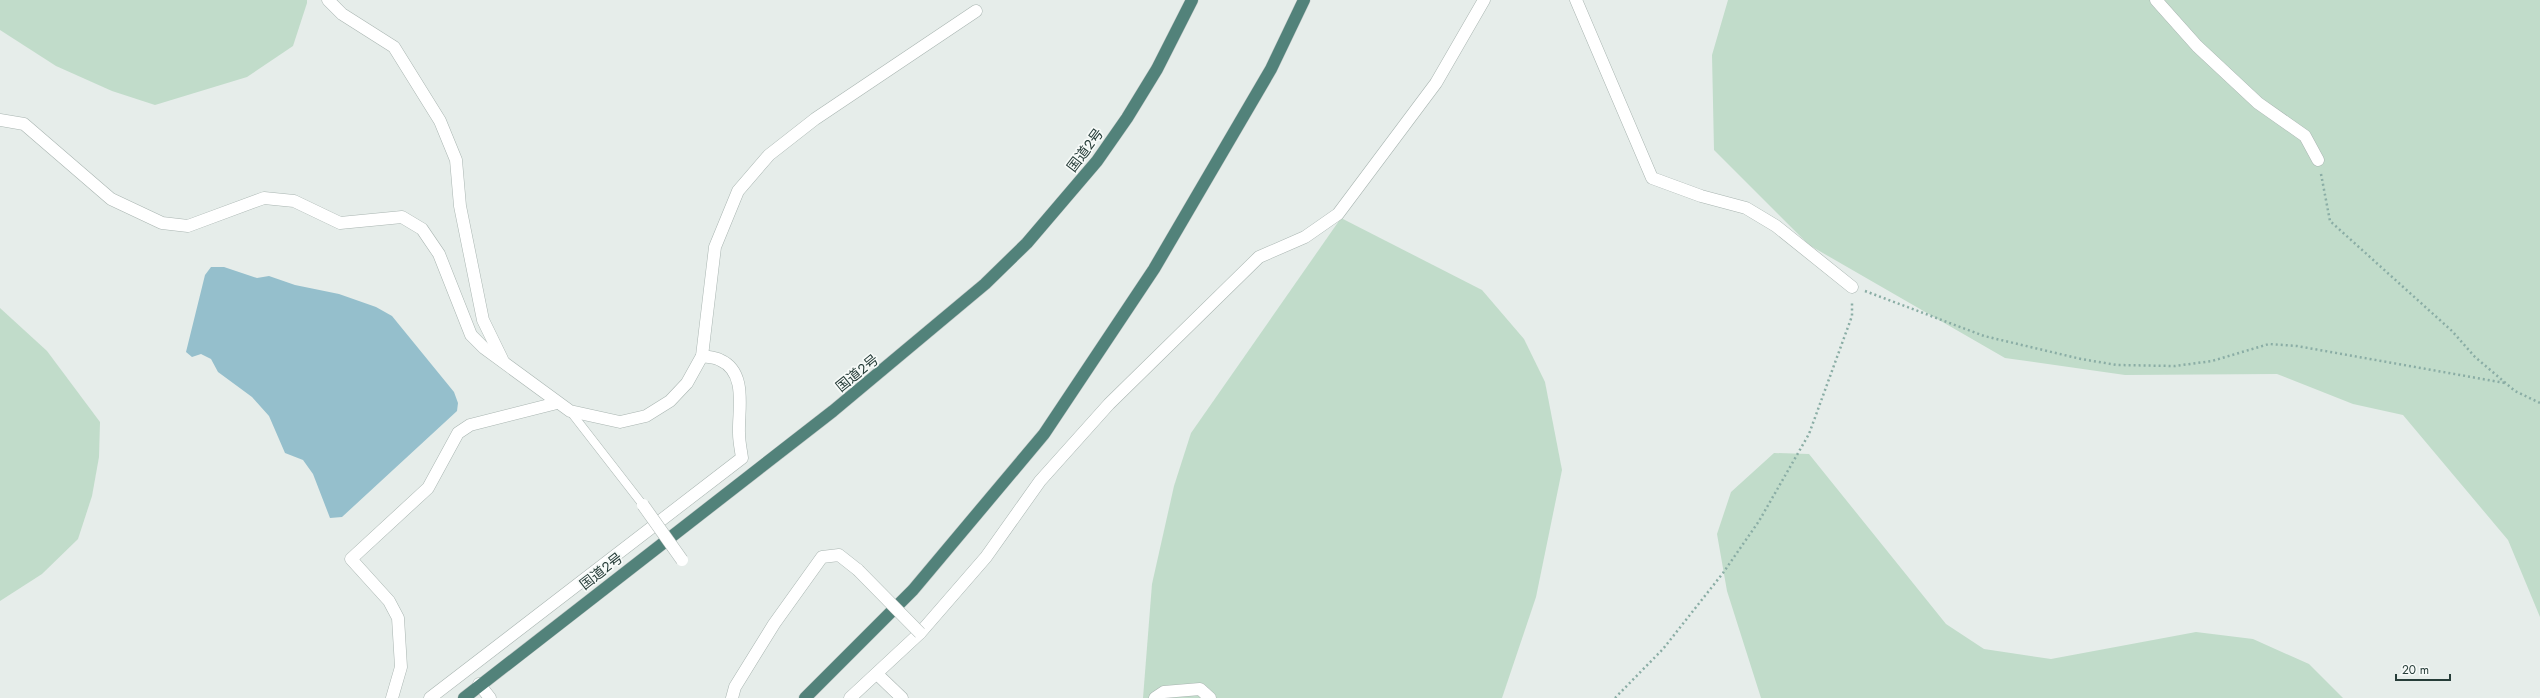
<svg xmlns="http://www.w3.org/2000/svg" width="2540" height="698" font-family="Jost,'Noto Sans JP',sans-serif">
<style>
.green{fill:#c1dcca}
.water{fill:#95bfcc}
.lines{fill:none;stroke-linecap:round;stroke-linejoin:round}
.service-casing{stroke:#a9b5b1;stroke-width:9}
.minor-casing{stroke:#a9b5b1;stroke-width:13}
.trunk-casing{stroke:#c3c9c8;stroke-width:13}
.path{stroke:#8aada5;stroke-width:2.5;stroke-dasharray:2 3;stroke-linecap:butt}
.service{stroke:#fff;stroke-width:8}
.minor{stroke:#fff;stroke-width:12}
.trunk{stroke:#52827a;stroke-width:12}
.minor-bridge-casing{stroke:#a9b5b1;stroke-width:13;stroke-linecap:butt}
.minor-bridge{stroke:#fff;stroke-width:12}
.labels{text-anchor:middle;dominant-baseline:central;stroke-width:3.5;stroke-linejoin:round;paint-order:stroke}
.street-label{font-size:14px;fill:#273d39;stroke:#f6faf8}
</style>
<rect width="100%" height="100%" fill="#e6edea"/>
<g class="green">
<path d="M 0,0 L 307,0 L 307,3 L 293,46 L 247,77 L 155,105 L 112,91 L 56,66 L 0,30 Z"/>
<path d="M 1728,0 L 2540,0 L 2540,617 L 2508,540 L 2403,415 L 2353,404 L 2277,374 L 2125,375 L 2005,358 L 1809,245 L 1714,150 L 1712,55 Z"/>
<path d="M 1341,218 L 1482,290 L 1524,339 L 1545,382 L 1562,470 L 1536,597 L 1502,698 L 1143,698 L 1152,584 L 1174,486 L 1191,433 Z"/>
<path d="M 0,308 L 47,351 L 100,422 L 99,457 L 92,496 L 78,539 L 42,574 L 0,601 Z"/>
<path d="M 1774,453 L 1809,454 L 1946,624 L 1984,649 L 2051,659 L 2196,632 L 2253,639 L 2309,664 L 2343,698 L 1761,698 L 1727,591 L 1717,534 L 1731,492 Z"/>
</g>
<path class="water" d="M 211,267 L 224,267 L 257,278 L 269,276 L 295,285 L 339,294 L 376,307 L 392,316 L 454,392 L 458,403 L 457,411 L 342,517 L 330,518 L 313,474 L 303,460 L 285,453 L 269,416 L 252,397 L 218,372 L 211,359 L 201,354 L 192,357 L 186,352 L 205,275 Z"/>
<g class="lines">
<g class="service-casing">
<path id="service" d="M 570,411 L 643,505"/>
</g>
<g class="minor-casing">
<g id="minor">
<path d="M 328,0 L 342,14 L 394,47 L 440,121 L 456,160 L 460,206 L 483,320 L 502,359"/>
<path d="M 1576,0 L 1652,178 L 1701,196 L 1746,208 L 1776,226 L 1852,287"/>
<path d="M 2156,0 L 2197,46 L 2258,103 L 2305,136 L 2318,160"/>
<path d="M 0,120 L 24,124 L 111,199 L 162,223 L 188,226 L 264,198 L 294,201 L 340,223 L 402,217 L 422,229 L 439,254 L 471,335 L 484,348 L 570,411 L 620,422 L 646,416 L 670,401 L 687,383 L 702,356 L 715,247 L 738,191 L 769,155 L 815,119 L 976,11"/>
<path d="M 877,674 L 902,698"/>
<path d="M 479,684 L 490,698"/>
<path d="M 392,698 L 401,667 L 398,618 L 389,601 L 351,559 L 428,488 L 458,433 L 470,425 L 557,403"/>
<path d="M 430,698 L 742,458 C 741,450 739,442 739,433 C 738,411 748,372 720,360 C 715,357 707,357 702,356"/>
<path d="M 732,698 L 735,687 L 774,624 L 822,557 L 839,555 L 858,570"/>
<path d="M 850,698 L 920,633 L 986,557 L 1040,481 L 1109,404 L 1259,257 L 1305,237 L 1338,214 L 1436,83 L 1484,0"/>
<path d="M 1155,698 L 1164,692 L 1200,689 L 1210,698"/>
</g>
</g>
<g class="trunk-casing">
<g id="trunk">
<path d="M 464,698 L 833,411 L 985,284 L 1027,243 L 1097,161 L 1127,118 L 1157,69 L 1192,0"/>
<path d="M 805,698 L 913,590 L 1044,434 L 1154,269 L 1271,69 L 1304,0"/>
</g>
</g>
<g class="path">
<path d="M 2321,174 L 2330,221 L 2452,331 L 2475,357 L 2515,391 L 2540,403"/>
<path d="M 1865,291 L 1984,336 L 2081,359 L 2117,365 L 2175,366 L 2212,361 L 2269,344 L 2297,346 L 2505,383"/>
<path d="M 1615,698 L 1663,649 L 1723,573 L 1759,521 L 1809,434 L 1852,316 L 1852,302"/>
</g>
<use href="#service" class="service"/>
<use href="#minor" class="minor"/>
<use href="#trunk" class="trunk"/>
<g class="minor-bridge-casing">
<g id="minor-bridge">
<path d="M 643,505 L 682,560"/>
<path d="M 858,570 L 920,633"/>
</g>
</g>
<use href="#minor-bridge" class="minor-bridge"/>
</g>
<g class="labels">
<g class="street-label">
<text transform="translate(1085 150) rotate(-53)">国道2号</text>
<text transform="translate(857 373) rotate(-39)">国道2号</text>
<text transform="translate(601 571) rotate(-38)">国道2号</text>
</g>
</g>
<path d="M2396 674v6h54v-6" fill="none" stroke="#273d39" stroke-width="2"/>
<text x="2402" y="674" font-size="12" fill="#273d39" stroke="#f6faf8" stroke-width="3" paint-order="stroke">20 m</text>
</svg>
